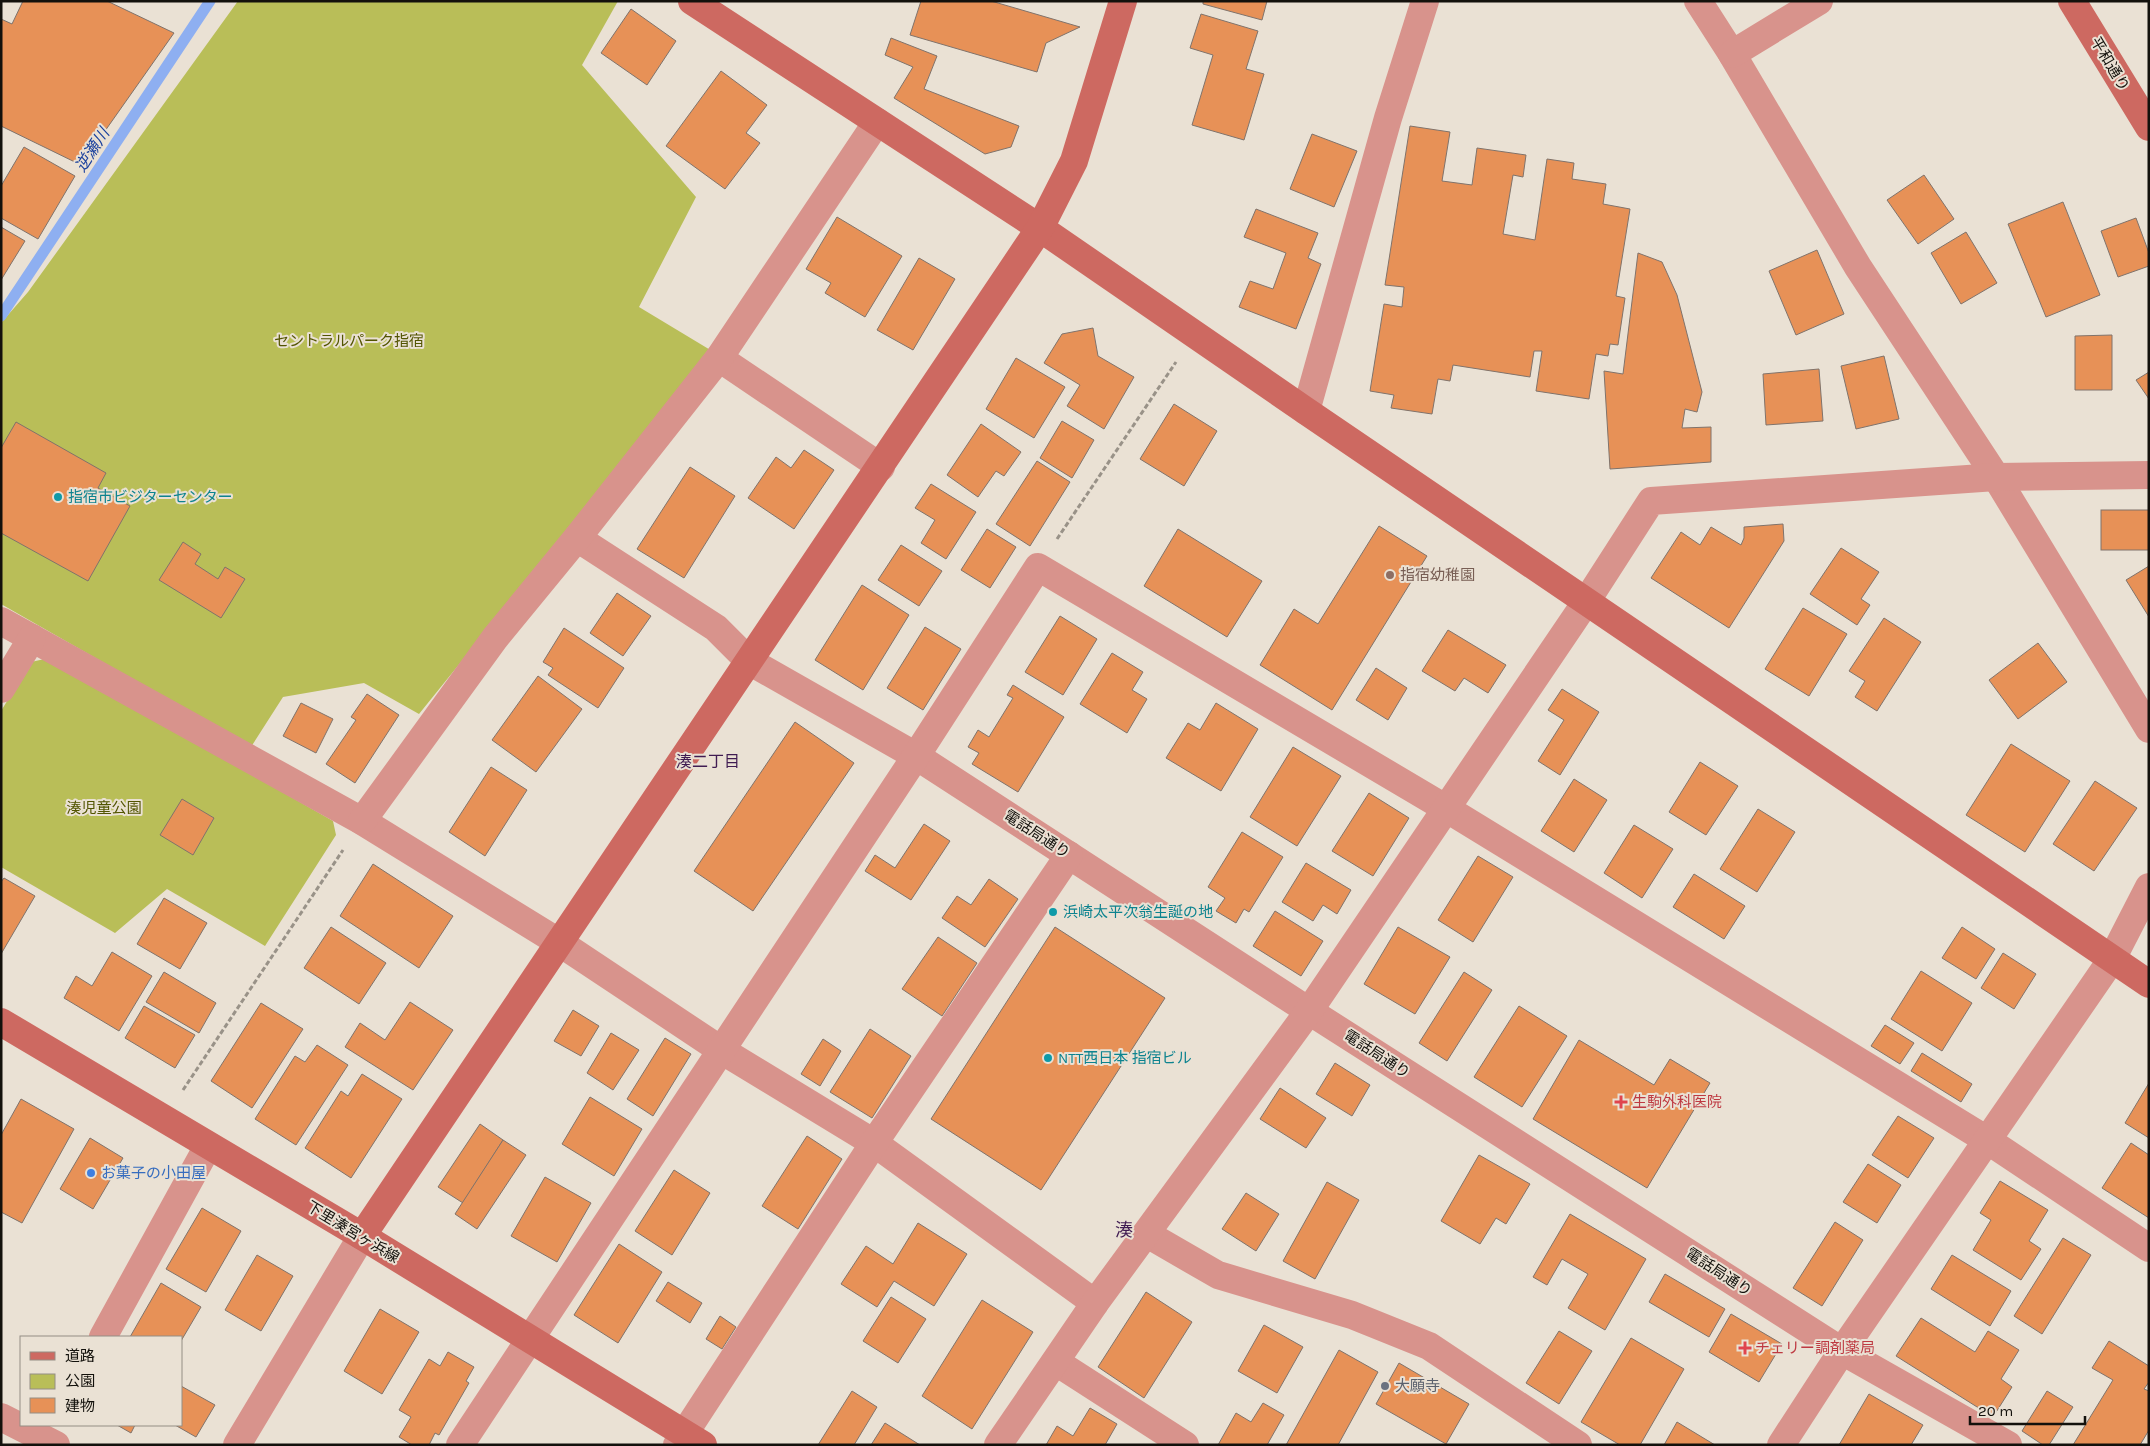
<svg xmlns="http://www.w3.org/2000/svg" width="2150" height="1446" font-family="Karla,'Noto Sans JP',sans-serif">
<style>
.green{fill:#b9be58}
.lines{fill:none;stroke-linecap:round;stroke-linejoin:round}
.stream{stroke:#8eaff1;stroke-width:11}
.building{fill:#e79157;stroke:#80736b}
.path{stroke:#999288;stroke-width:3;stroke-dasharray:5 2.5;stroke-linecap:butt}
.street{stroke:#d8938c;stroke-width:28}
.secondary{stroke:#cd6961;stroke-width:28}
.culture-dot{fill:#0f9aa8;stroke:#eae1d4;stroke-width:2}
.education-dot{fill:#8d6e63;stroke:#eae1d4;stroke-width:2}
.health-dot{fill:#e0444e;stroke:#eae1d4;stroke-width:2}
.shop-dot{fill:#3f7fe0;stroke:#eae1d4;stroke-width:2}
.worship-dot{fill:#6b7280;stroke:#eae1d4;stroke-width:2}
.labels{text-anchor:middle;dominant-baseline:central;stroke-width:4;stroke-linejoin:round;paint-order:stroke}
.street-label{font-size:15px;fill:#13110c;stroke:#eae1d4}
.park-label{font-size:15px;fill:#525400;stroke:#eae1d4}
.culture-label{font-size:15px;fill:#0d838f;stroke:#eae1d4;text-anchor:start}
.education-label{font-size:15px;fill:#785e54;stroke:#eae1d4;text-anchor:start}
.health-label{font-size:15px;fill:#be3a42;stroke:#eae1d4;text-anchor:start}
.shop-label{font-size:15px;fill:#366cbe;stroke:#eae1d4;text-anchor:start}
.worship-label{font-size:15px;fill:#5b616d;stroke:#eae1d4;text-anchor:start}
.water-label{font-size:16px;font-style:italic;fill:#19409d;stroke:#eae1d4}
.neighbourhood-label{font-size:16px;fill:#401c52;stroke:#eae1d4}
.quarter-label{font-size:18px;fill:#401c52;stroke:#eae1d4}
</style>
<rect width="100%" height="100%" fill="#eae1d4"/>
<g class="green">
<path d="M 238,1 L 618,1 L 582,65 L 696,197 L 639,307 L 712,351 L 419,714 L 364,683 L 283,697 L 251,747 L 1,604 L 1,323 L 28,292 Z"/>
<path d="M 49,658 L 333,821 L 336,835 L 265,946 L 167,889 L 115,933 L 1,867 L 1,711 L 31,662 Z"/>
</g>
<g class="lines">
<path class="stream" d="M 1,316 L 210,1"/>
</g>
<g class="building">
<path d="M 23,1 L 107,1 L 174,33 L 81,165 L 1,126 L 1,19 L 12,24 Z"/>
<path d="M 921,1 L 991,1 L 1080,27 L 1046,43 L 1037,72 L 910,35 Z"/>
<path d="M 1203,1 L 1267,1 L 1262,20 L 1203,4 Z"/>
<path d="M 631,9 L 676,41 L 647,85 L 601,53 Z"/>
<path d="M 1201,14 L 1258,31 L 1246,69 L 1264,74 L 1244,140 L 1192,125 L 1213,55 L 1190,48 Z"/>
<path d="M 891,38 L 937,56 L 924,89 L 1019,126 L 1011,147 L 985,154 L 894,98 L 913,67 L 885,55 Z"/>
<path d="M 721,71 L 767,105 L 746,133 L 760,143 L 725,189 L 666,146 Z"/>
<path d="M 1410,126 L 1450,132 L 1442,181 L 1472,185 L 1477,148 L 1526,155 L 1523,177 L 1513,175 L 1503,234 L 1535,240 L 1547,159 L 1574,163 L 1572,179 L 1606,184 L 1603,204 L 1630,209 L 1616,296 L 1625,298 L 1618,345 L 1610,344 L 1608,356 L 1596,354 L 1589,399 L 1536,391 L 1542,351 L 1534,351 L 1530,377 L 1453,365 L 1450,381 L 1438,379 L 1432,414 L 1391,408 L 1394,395 L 1370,391 L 1384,304 L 1402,307 L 1404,287 L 1385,285 Z"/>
<path d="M 1312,134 L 1357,151 L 1334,207 L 1290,189 Z"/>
<path d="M 24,147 L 75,176 L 38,239 L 1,218 L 1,186 Z"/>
<path d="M 1924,175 L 1954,219 L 1918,244 L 1887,200 Z"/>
<path d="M 2063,202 L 2100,295 L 2046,317 L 2008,224 Z"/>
<path d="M 1256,209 L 1318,233 L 1308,258 L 1321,264 L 1296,329 L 1239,307 L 1250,281 L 1273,289 L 1286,253 L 1244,237 Z"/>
<path d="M 837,217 L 902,256 L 865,317 L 825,293 L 831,283 L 806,269 Z"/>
<path d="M 2136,218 L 2149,253 L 2149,266 L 2118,277 L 2101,231 Z"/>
<path d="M 1,227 L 25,241 L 1,280 Z"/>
<path d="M 1966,232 L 1997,283 L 1961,304 L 1931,253 Z"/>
<path d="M 1817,250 L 1844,314 L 1796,335 L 1769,271 Z"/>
<path d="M 1638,253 L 1662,262 L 1677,295 L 1702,392 L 1697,412 L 1685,409 L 1682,428 L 1711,427 L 1711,462 L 1610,469 L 1604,371 L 1623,374 Z"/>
<path d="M 919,258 L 955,279 L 913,350 L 877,330 Z"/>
<path d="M 1093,328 L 1098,356 L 1134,377 L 1104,429 L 1067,406 L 1080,385 L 1044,363 L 1062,334 Z"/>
<path d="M 2112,335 L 2112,390 L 2075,390 L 2075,336 Z"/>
<path d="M 1884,356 L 1899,419 L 1856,429 L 1841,366 Z"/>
<path d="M 1016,358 L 1065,387 L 1034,438 L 986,409 Z"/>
<path d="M 1819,369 L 1823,421 L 1766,425 L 1763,374 Z"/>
<path d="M 2149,372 L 2149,399 L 2136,380 Z"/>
<path d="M 1174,404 L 1217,431 L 1184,486 L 1140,459 Z"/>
<path d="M 1062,421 L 1094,440 L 1072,478 L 1040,458 Z"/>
<path d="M 16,422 L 106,473 L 98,488 L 130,506 L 88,581 L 1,533 L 1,448 Z"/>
<path d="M 981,424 L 1021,452 L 1004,476 L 996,471 L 978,497 L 947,475 Z"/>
<path d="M 804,450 L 834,470 L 794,529 L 748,498 L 776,457 L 791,468 Z"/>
<path d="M 1037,461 L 1070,482 L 1030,546 L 996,524 Z"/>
<path d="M 690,467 L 735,496 L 684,578 L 637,549 Z"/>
<path d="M 931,484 L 976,512 L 946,559 L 921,543 L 935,520 L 915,508 Z"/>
<rect x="2101" y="510" width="48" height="40"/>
<path d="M 1783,524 L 1784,541 L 1729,628 L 1651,578 L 1681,532 L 1700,545 L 1711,527 L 1741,545 L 1744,538 L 1744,527 Z"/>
<path d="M 1379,526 L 1427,556 L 1332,710 L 1260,665 L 1294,609 L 1318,624 Z"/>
<path d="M 987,529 L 1016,547 L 990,588 L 961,570 Z"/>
<path d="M 1178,529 L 1262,581 L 1227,637 L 1144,586 Z"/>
<path d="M 183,542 L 201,554 L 195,564 L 218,579 L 225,567 L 245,579 L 221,618 L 159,580 Z"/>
<path d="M 901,545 L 942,571 L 919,606 L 878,580 Z"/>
<path d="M 1841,548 L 1879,572 L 1861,599 L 1870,605 L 1857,625 L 1810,594 Z"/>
<path d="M 2149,566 L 2149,617 L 2126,580 Z"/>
<path d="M 862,585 L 909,615 L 863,690 L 815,660 Z"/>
<path d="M 617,593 L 651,616 L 623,656 L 590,633 Z"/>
<path d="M 1803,608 L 1847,634 L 1809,696 L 1765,669 Z"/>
<path d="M 1060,616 L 1097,639 L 1063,695 L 1025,672 Z"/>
<path d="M 1884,618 L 1921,642 L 1877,711 L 1855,697 L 1865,681 L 1849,671 Z"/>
<path d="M 925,627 L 961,649 L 923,710 L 887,688 Z"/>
<path d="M 564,628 L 624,668 L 598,708 L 548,675 L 553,668 L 543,662 Z"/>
<path d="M 1448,630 L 1506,665 L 1488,693 L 1464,678 L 1455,691 L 1422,671 Z"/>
<path d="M 2038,643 L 2067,682 L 2018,719 L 1989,680 Z"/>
<path d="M 1112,653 L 1143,672 L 1132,690 L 1147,699 L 1127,733 L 1080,704 Z"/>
<path d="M 1376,668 L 1407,688 L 1388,720 L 1356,700 Z"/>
<path d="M 538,676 L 582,709 L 536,772 L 492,740 Z"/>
<path d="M 1013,685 L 1064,717 L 1018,792 L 972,764 L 979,753 L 968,747 L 978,730 L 989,737 L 1013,698 L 1007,695 Z"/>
<path d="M 1562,689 L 1599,712 L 1560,775 L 1538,761 L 1564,720 L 1548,710 Z"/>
<path d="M 367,694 L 399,715 L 355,783 L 326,764 L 356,720 L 351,717 Z"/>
<path d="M 301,703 L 333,719 L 316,753 L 283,736 Z"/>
<path d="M 1216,703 L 1258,729 L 1221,791 L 1166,758 L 1188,723 L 1200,730 Z"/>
<path d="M 795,722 L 854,763 L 753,911 L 694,871 Z"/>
<path d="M 2011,744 L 2070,781 L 2025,852 L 1966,815 Z"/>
<path d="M 1293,747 L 1341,776 L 1297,846 L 1250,817 Z"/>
<path d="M 1700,762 L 1738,786 L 1706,835 L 1669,812 Z"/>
<path d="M 491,767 L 527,790 L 485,856 L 449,832 Z"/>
<path d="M 1574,779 L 1607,800 L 1574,852 L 1541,831 Z"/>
<path d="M 2095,781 L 2137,808 L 2094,871 L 2053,844 Z"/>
<path d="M 1369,793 L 1409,818 L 1373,876 L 1332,851 Z"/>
<path d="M 182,799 L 214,818 L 193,855 L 160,835 Z"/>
<path d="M 1758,809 L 1795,832 L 1757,892 L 1720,869 Z"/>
<path d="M 924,824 L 950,841 L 911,900 L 865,871 L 875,855 L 895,868 Z"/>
<path d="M 1634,825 L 1673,849 L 1642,898 L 1604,873 Z"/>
<path d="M 1242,832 L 1283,857 L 1249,912 L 1244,909 L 1236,923 L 1216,911 L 1225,898 L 1208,887 Z"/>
<path d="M 1478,856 L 1513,877 L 1473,942 L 1438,920 Z"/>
<path d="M 1306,863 L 1351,890 L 1337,914 L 1323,905 L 1313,921 L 1282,902 Z"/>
<path d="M 373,864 L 453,916 L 419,968 L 340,916 Z"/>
<path d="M 1694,874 L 1745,906 L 1724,939 L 1673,907 Z"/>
<path d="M 4,878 L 35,896 L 1,954 L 1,882 Z"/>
<path d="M 989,879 L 1018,899 L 985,947 L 942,918 L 957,896 L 971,905 Z"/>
<path d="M 164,898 L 207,923 L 180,969 L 137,944 Z"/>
<path d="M 1275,911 L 1323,941 L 1301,976 L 1253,946 Z"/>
<path d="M 331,927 L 386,963 L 359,1004 L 304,968 Z"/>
<path d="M 1055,927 L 1165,998 L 1041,1190 L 931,1119 Z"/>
<path d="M 1398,927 L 1450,957 L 1415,1014 L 1364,984 Z"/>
<path d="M 1962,927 L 1995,949 L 1976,979 L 1942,958 Z"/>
<path d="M 938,937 L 977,963 L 942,1016 L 902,989 Z"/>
<path d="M 112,952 L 152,976 L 119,1031 L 64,998 L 76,976 L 92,986 Z"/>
<path d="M 2003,953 L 2036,974 L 2014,1009 L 1981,988 Z"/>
<path d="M 1921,971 L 1972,1003 L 1942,1051 L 1891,1019 Z"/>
<path d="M 164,972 L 216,1003 L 199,1033 L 146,1002 Z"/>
<path d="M 1464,972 L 1492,990 L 1447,1061 L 1419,1043 Z"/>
<path d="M 410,1002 L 453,1030 L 413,1090 L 345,1047 L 360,1023 L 385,1040 Z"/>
<path d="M 261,1003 L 303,1029 L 252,1108 L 211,1081 Z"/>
<path d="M 144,1006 L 195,1035 L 175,1068 L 125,1038 Z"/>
<path d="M 1519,1006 L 1567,1036 L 1522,1107 L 1474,1077 Z"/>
<path d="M 573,1010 L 599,1026 L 581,1056 L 554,1041 Z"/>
<path d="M 1885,1025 L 1914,1043 L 1900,1064 L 1871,1046 Z"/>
<path d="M 870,1029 L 911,1056 L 872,1118 L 830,1092 Z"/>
<path d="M 611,1033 L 639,1050 L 613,1090 L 587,1073 Z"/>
<path d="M 665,1038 L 691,1054 L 653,1116 L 627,1099 Z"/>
<path d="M 823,1039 L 841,1051 L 820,1086 L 801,1074 Z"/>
<path d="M 1579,1040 L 1654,1085 L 1670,1059 L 1710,1083 L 1647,1188 L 1533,1119 Z"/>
<path d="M 317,1045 L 348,1065 L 296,1145 L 255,1119 L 295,1056 L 305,1062 Z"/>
<path d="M 1922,1053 L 1972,1084 L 1961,1102 L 1911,1071 Z"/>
<path d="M 1335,1063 L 1370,1085 L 1352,1116 L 1316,1094 Z"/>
<path d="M 362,1074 L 402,1099 L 351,1178 L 305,1148 L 341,1091 L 348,1096 Z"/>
<path d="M 2149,1083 L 2149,1138 L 2125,1123 Z"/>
<path d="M 1280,1088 L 1326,1118 L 1306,1148 L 1260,1119 Z"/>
<path d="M 590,1097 L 642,1129 L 614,1176 L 562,1144 Z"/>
<path d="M 21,1099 L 74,1129 L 22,1223 L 1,1212 L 1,1135 Z"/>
<path d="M 1898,1116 L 1934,1138 L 1908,1178 L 1872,1155 Z"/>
<path d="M 480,1124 L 503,1140 L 463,1203 L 438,1187 Z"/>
<path d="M 807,1136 L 842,1159 L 798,1229 L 762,1206 Z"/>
<path d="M 90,1138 L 123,1158 L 93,1209 L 60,1189 Z"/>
<path d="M 503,1140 L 526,1155 L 477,1229 L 455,1214 Z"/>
<path d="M 2131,1143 L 2149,1155 L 2149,1218 L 2102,1188 Z"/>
<path d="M 1479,1155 L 1530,1184 L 1506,1224 L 1496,1218 L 1480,1244 L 1441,1221 Z"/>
<path d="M 1868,1164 L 1901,1185 L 1877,1223 L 1843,1202 Z"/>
<path d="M 674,1170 L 710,1193 L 672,1255 L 635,1231 Z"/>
<path d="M 545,1177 L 591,1203 L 557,1262 L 511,1236 Z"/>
<path d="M 2000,1181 L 2048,1210 L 2029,1241 L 2041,1249 L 2021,1280 L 1973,1250 L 1991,1220 L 1980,1213 Z"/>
<path d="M 1327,1182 L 1359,1200 L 1315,1279 L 1283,1261 Z"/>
<path d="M 1246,1193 L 1279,1214 L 1256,1251 L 1222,1229 Z"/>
<path d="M 202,1208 L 241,1231 L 206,1292 L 166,1269 Z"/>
<path d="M 1570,1214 L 1646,1259 L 1605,1330 L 1568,1308 L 1588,1274 L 1562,1259 L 1547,1285 L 1533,1277 Z"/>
<path d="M 1835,1222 L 1863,1240 L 1822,1306 L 1793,1288 Z"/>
<path d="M 918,1223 L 967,1254 L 934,1306 L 894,1281 L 877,1307 L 841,1284 L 866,1246 L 893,1264 Z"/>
<path d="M 2063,1238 L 2091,1255 L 2042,1334 L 2014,1316 Z"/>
<path d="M 619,1244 L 662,1272 L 618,1343 L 574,1315 Z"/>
<path d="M 257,1255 L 293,1276 L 261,1331 L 225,1310 Z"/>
<path d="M 1952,1255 L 2011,1291 L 1990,1326 L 1931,1289 Z"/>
<path d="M 1665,1274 L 1725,1309 L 1709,1337 L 1649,1302 Z"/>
<path d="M 668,1282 L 702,1303 L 690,1323 L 656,1301 Z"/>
<path d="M 161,1283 L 201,1307 L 181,1341 L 181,1337 L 130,1337 Z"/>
<path d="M 1146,1292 L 1192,1322 L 1144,1398 L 1098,1367 Z"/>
<path d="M 891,1297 L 926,1319 L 898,1363 L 863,1341 Z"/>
<path d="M 982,1300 L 1033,1332 L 972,1429 L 922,1396 Z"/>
<path d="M 380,1309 L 419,1332 L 382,1394 L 344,1371 Z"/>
<path d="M 1731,1314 L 1782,1344 L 1759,1382 L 1709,1352 Z"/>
<path d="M 720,1316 L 736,1327 L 722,1349 L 706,1339 Z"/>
<path d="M 1921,1318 L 1975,1352 L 1988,1331 L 2019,1350 L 2001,1379 L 2012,1387 L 1993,1417 L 1896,1356 Z"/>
<path d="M 1264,1325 L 1303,1347 L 1277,1393 L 1238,1371 Z"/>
<path d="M 1559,1331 L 1592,1351 L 1559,1404 L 1526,1383 Z"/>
<path d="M 1631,1338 L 1684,1369 L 1640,1445 L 1620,1445 L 1581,1422 Z"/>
<path d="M 2109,1341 L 2149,1366 L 2149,1382 L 2144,1389 L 2149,1391 L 2149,1430 L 2140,1445 L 2073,1445 L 2113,1380 L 2092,1368 Z"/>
<path d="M 1339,1350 L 1378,1372 L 1338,1445 L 1286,1445 Z"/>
<path d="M 448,1352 L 474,1367 L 466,1381 L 469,1383 L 439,1435 L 435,1433 L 429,1445 L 412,1445 L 399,1437 L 411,1417 L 399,1410 L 429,1359 L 440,1366 Z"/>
<path d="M 1399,1363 L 1469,1404 L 1446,1444 L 1376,1404 Z"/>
<path d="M 181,1386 L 215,1405 L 196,1437 L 175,1425 L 181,1425 Z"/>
<path d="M 852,1391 L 877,1407 L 854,1445 L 818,1445 Z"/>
<path d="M 2047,1391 L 2073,1407 L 2049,1445 L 2043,1445 L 2022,1431 Z"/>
<path d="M 1869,1394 L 1923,1425 L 1911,1445 L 1839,1445 Z"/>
<path d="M 1263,1403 L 1284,1415 L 1267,1445 L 1218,1445 L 1236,1413 L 1251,1422 Z"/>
<path d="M 1090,1408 L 1117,1424 L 1105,1445 L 1046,1445 L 1057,1426 L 1073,1436 Z"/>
<path d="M 1677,1422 L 1715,1445 L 1664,1445 Z"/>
<path d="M 885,1423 L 920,1445 L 871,1445 Z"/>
<path d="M 117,1425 L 135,1425 L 131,1433 Z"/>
</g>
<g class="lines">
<g class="path">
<path d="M 1057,539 L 1176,362"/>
<path d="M 183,1090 L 343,850"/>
</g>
<g class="street">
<path d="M 1698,1 L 1732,54 L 1858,267 L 1996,477 L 2149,729"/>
<path d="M 1732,54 L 1819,1"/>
<path d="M 719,358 L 881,467"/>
<path d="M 1306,411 L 1388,118 L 1425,1"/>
<path d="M 577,538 L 716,628 L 749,661 L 916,756 L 1309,1011 L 1842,1351 L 2008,1445"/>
<path d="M 1,621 L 362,821 L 560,943 L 721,1050 L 874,1143 L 1095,1303"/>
<path d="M 1,689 L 32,638"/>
<path d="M 362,821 L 495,638 L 577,538 L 719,358 L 877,122"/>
<path d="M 1147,1234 L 1218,1275 L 1352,1315 L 1429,1346 L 1578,1445"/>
<path d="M 103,1337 L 208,1146"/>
<path d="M 1056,1362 L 1185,1445"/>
<path d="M 1,1417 L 56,1445"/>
<path d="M 237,1445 L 362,1236"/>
<path d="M 460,1445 L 916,756 L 1038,567 L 1447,809 L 1987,1140 L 2149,1248"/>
<path d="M 677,1445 L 874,1143 L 1069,855"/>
<path d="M 998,1445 L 1095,1303 L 1309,1011 L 1586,602 L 1651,501 L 1996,477 L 2149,475"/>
<path d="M 1781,1445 L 1842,1351 L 2112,959 L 2149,887"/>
</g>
<g class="secondary">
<path d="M 692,1 L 1040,228 L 1306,411 L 2149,984"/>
<path d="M 2072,1 L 2149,127"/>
<path d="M 1,1022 L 362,1236 L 703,1445"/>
<path d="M 362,1236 L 1040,228 L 1074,161 L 1123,1"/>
</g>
</g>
<g class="culture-dot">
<circle cx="58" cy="497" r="5"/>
<circle cx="1053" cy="912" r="5"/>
<circle cx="1048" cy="1058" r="5"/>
</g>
<circle class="education-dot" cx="1390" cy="575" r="5"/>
<g class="health-dot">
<path d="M1618.5 1094.5h5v5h5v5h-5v5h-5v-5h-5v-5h5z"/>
<path d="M1742.5 1340.5h5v5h5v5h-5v5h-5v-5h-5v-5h5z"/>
</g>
<circle class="shop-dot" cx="91" cy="1173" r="5"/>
<circle class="worship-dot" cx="1385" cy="1386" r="5"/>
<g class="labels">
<g class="street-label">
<text transform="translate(2110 64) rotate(59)">平和通り</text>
<text transform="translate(1037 834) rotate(33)">電話局通り</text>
<text transform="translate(1377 1054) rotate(33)">電話局通り</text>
<text transform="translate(353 1232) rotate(31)">下里湊宮ヶ浜線</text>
<text transform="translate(1719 1272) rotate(33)">電話局通り</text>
</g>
<g class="park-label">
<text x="349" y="341">セントラルパーク指宿</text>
<text x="104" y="808">湊児童公園</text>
</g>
<g class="culture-label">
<text x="68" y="497">指宿市ビジターセンター</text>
<text x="1063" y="912">浜崎太平次翁生誕の地</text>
<text x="1058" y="1058">NTT西日本 指宿ビル</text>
</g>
<g class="education-label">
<text x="1400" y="575">指宿幼稚園</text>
</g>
<g class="health-label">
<text x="1632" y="1102">生駒外科医院</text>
<text x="1755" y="1348">チェリー調剤薬局</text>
</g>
<g class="shop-label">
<text x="101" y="1173">お菓子の小田屋</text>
</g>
<g class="worship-label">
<text x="1395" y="1386">大願寺</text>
</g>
<g class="water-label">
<text transform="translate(92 150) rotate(-57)">逆瀬川</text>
</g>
<g class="neighbourhood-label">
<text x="708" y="761">湊二丁目</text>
</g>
<g class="quarter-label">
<text x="1124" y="1230">湊</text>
</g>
</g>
<rect width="2150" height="1446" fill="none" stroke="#13110c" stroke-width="5"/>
<rect x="20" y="1336" width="162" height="90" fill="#eae1d4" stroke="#948e84"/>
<rect x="30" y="1352" width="25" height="8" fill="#cd6961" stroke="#948e84"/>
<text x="65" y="1361" font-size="15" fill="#13110c">道路</text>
<rect x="30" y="1374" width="25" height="15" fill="#b9be58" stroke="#948e84"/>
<text x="65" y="1386" font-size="15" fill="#13110c">公園</text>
<rect x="30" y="1398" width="25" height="15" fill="#e79157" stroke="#948e84"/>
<text x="65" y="1411" font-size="15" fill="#13110c">建物</text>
<path d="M1970 1416v8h115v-8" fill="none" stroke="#13110c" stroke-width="2.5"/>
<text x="1978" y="1416" font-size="15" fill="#13110c" stroke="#eae1d4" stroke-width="4" paint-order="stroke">20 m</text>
</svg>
